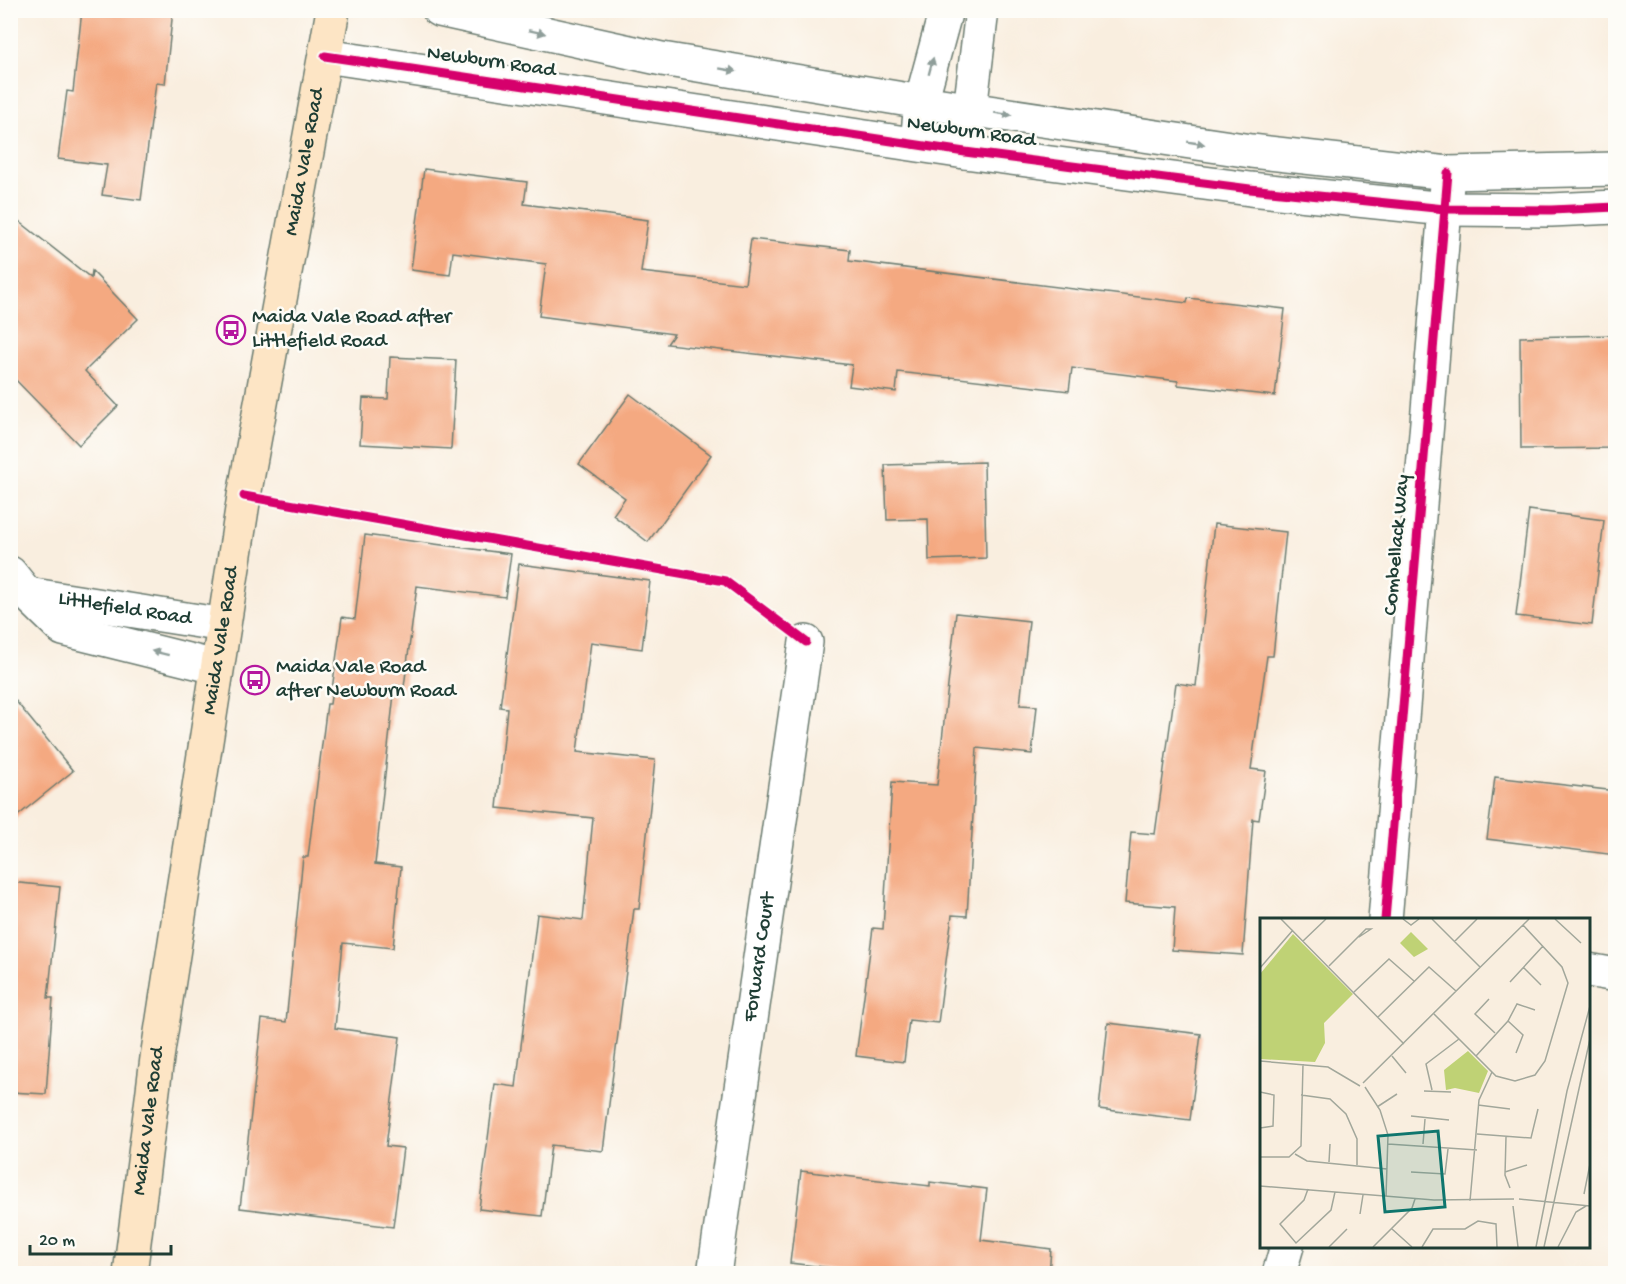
<svg xmlns="http://www.w3.org/2000/svg" width="1626" height="1284" font-family="'Gochi Hand',sans-serif">
<style>
.building{fill:#f4a981}
.lines{fill:none;stroke-linecap:round;stroke-linejoin:round}
.minor-casing{stroke:#6b7b70;stroke-width:36}
.tertiary-casing{stroke:#6b7b70;stroke-width:36}
.secondary-casing{stroke:#6b7b70;stroke-width:36}
.minor{stroke:#fff;stroke-width:33}
.tertiary{stroke:#fff;stroke-width:33}
.secondary{stroke:#fde5c5;stroke-width:33}
.cycleway-casing{stroke:#fdfcf7;stroke-width:13}
.cycleway{stroke:#d6006c;stroke-width:9}
.oneway{fill:#8f9e9a}
.labels{text-anchor:middle;dominant-baseline:central;stroke-width:5;stroke-linejoin:round;paint-order:stroke}
.street-label{font-size:21px;fill:#1f3d34;stroke:#fdfcf7}
.poi-label{font-size:21px;fill:#1f3d34;stroke:#fdfcf7;text-anchor:start}
.inset-road{fill:none;stroke:#a2a79b;stroke-width:1.5}
.view{fill:#0f766e;fill-opacity:0.15;stroke:#0f766e;stroke-width:3}
.inset-edge{fill:none;stroke:#1f3d34;stroke-width:3}
</style>
<rect width="100%" height="100%" fill="#fdfcf7"/>
<filter id="ink" filterUnits="userSpaceOnUse"><feTurbulence type="fractalNoise" baseFrequency=".0167" numOctaves="2"/><feDisplacementMap in="SourceGraphic" scale="12" xChannelSelector="R" yChannelSelector="G"/><feConvolveMatrix kernelMatrix="1 2 1 2 8 2 1 2 1" color-interpolation-filters="sRGB"/></filter>
<filter id="wash" filterUnits="userSpaceOnUse"><feTurbulence type="fractalNoise" baseFrequency=".008" numOctaves="4" result="noise"/><feDisplacementMap in="SourceGraphic" scale="24" xChannelSelector="R" yChannelSelector="G"/><feGaussianBlur stdDeviation="1.35" result="paint"/><feColorMatrix in="noise" values="0 0 0 0 0 0 0 0 0 0 0 0 0 0 0 0 0 1.4 0 .05"/><feComposite in="paint" operator="in"/></filter>
<g filter="url(#wash)">
<rect width="100%" height="100%" fill="#f9eedf"/>
<g id="blocks">
<g class="building">
<path d="M 82,10 L 173,10 L 165,84 L 156,83 L 141,200 L 102,195 L 107,165 L 58,159 L 67,91 L 73,92 Z"/>
<path d="M 424,169 L 527,182 L 524,204 L 648,220 L 641,272 L 745,284 L 751,239 L 850,250 L 849,261 L 1187,303 L 1188,298 L 1285,309 L 1275,396 L 1178,385 L 1178,381 L 1072,368 L 1069,391 L 951,377 L 951,378 L 898,372 L 896,392 L 849,386 L 852,365 L 667,344 L 674,334 L 539,316 L 546,264 L 453,252 L 450,275 L 411,270 Z"/>
<path d="M 10,214 L 91,278 L 92,271 L 138,319 L 85,371 L 118,406 L 79,445 L 10,374 Z"/>
<path d="M 1616,335 L 1616,448 L 1521,449 L 1520,337 Z"/>
<path d="M 390,357 L 456,360 L 451,449 L 360,444 L 363,398 L 388,399 Z"/>
<path d="M 630,394 L 711,455 L 648,542 L 613,515 L 625,498 L 579,464 Z"/>
<path d="M 984,462 L 986,558 L 929,560 L 928,519 L 887,520 L 885,465 Z"/>
<path d="M 1529,510 L 1604,520 L 1592,625 L 1516,616 Z"/>
<path d="M 1214,524 L 1286,532 L 1273,656 L 1267,656 L 1251,769 L 1266,771 L 1259,820 L 1253,819 L 1243,955 L 1172,950 L 1175,907 L 1125,903 L 1131,832 L 1155,834 L 1176,683 L 1196,686 Z"/>
<path d="M 365,535 L 511,554 L 505,597 L 417,586 L 404,687 L 395,685 L 375,864 L 401,867 L 393,948 L 343,943 L 335,1028 L 400,1037 L 386,1146 L 403,1148 L 393,1227 L 240,1208 L 262,1019 L 286,1022 L 303,857 L 308,857 L 327,704 L 330,704 L 342,617 L 355,619 Z"/>
<path d="M 519,564 L 650,581 L 642,649 L 591,642 L 577,752 L 655,760 L 639,909 L 634,909 L 603,1151 L 551,1145 L 542,1216 L 479,1209 L 495,1084 L 516,1087 L 537,914 L 583,920 L 593,818 L 497,808 L 507,708 L 500,707 Z"/>
<path d="M 956,613 L 1029,621 L 1020,705 L 1037,706 L 1032,754 L 977,748 L 967,916 L 952,915 L 938,1023 L 909,1020 L 904,1062 L 856,1056 L 873,928 L 883,929 L 892,782 L 937,785 Z"/>
<path d="M 10,694 L 73,771 L 10,822 Z"/>
<path d="M 1495,777 L 1616,791 L 1616,855 L 1487,839 Z"/>
<path d="M 10,882 L 60,887 L 48,998 L 53,998 L 46,1094 L 10,1092 Z"/>
<path d="M 1108,1023 L 1201,1034 L 1190,1120 L 1099,1109 Z"/>
<path d="M 801,1171 L 930,1186 L 930,1182 L 987,1189 L 981,1240 L 1051,1249 L 1049,1274 L 882,1274 L 790,1263 Z"/>
</g>
</g>
</g>
<g filter="url(#ink)">
<use href="#blocks" fill-opacity="0" stroke="#6b7b70" stroke-width="1.5"/>
<g class="lines">
<g class="minor-casing">
<g id="minor">
<path d="M 917,144 L 921,102 L 946,10"/>
<path d="M 965,152 L 982,10"/>
<path d="M 10,573 L 27,594 L 63,629 L 216,667"/>
<path id="s1" d="M 27,594 L 224,625"/>
<path d="M 1385,920 L 1448,173"/>
<path d="M 1588,970 L 1616,975"/>
<path id="s2" d="M 714,1274 L 806,642"/>
<path d="M 1279,1274 L 1287,1246"/>
</g>
</g>
<g class="tertiary-casing">
<g id="tertiary">
<path d="M 439,10 L 662,59 L 921,102 L 1251,151 L 1448,173 L 1616,169"/>
<path d="M 325,56 L 965,152 L 1250,189 L 1445,209 L 1551,210 L 1616,207"/>
</g>
</g>
<g class="secondary-casing">
<g id="secondary">
<path id="s3" d="M 130,1274 L 157,1058 L 244,496 L 333,10"/>
</g>
</g>
<use href="#minor" class="minor"/>
<use href="#tertiary" class="tertiary"/>
<use href="#secondary" class="secondary"/>
<g class="cycleway-casing">
<g id="cycleway">
<path d="M 325,56 L 965,152 L 1250,189 L 1445,209 L 1551,210 L 1616,207"/>
<path d="M 244,496 L 725,581 L 806,642"/>
<path d="M 1385,920 L 1448,173"/>
</g>
</g>
<use href="#cycleway" class="cycleway"/>
</g>
<defs><path id="oneway-solid" d="M-6-.8H1V-3.2L6.5 0L1 3.2V.8H-6Z" transform="scale(1.5)"/></defs>
<g class="oneway">
<use href="#oneway-solid" transform="translate(537 32) rotate(12)"/>
<use href="#oneway-solid" transform="translate(931 66) rotate(-75)"/>
<use href="#oneway-solid" transform="translate(728 70) rotate(10)"/>
<use href="#oneway-solid" transform="translate(1003 114) rotate(9)"/>
<use href="#oneway-solid" transform="translate(1196 143) rotate(9)"/>
<use href="#oneway-solid" transform="translate(160 653) rotate(-166)"/>
</g>
</g>
<defs>
<g id="bus-ring" transform="scale(1.5)"><circle r="9.5" fill="#fdfcf7" stroke="#b5179e" stroke-width="1.5"/><path d="M-5-6H5V4H4V6H2V4H-2V6H-4V4H-5ZM-3.5-4V0h7V-4ZM-3.5 1.2v1.5H-2V1.2ZM2 1.2v1.5H3.5V1.2Z" fill="#b5179e"/></g>
</defs>
<g fill-rule="evenodd">
<use href="#bus-ring" x="231" y="330"/>
<use href="#bus-ring" x="255" y="680"/>
</g>
<g class="labels">
<g class="street-label">
<text transform="translate(491 63) rotate(8)">Newburn Road</text>
<text transform="translate(971 133) rotate(8)">Newburn Road</text>
<text stroke="none"><textPath href="#s3" startOffset="1126">Maida Vale Road</textPath></text>
<text transform="translate(1398 545) rotate(-85)">Combellack Way</text>
<text stroke="none"><textPath href="#s1" startOffset="99">Littlefield Road</textPath></text>
<text stroke="none"><textPath href="#s3" startOffset="640">Maida Vale Road</textPath></text>
<text stroke="none"><textPath href="#s2" startOffset="320">Forward Court</textPath></text>
<text stroke="none"><textPath href="#s3" startOffset="154">Maida Vale Road</textPath></text>
</g>
<g class="poi-label">
<text x="252" y="318">Maida Vale Road after<tspan x="252" dy="24">Littlefield Road</tspan></text>
<text x="276" y="668">Maida Vale Road<tspan x="276" dy="24">after Newburn Road</tspan></text>
</g>
</g>
<g transform="translate(1260 918)">
<rect width="330" height="330" fill="#f9eedf"/>
<path d="M 151,14 L 168,31 L 154,39 L 140,25 ZM 33,16 L 93,76 L 64,105 L 65,125 L 55,144 L 0,141 L 0,56 ZM 208,133 L 228,153 L 219,175 L 195,170 L 186,172 L 184,152 Z" fill="#bfd275"/>
<path class="inset-road" d="M 21,1 L 144,126M 143,1 L 151,7 L 159,1M 172,1 L 220,49M 295,1 L 321,25M 43,23 L 66,1M 194,24 L 217,1M 69,48 L 106,11 L 111,11 L 99,19M 263,49 L 281,67M 0,50 L 33,12M 250,64 L 283,28M 94,74 L 129,41 L 154,63M 229,81 L 215,96 L 235,115M 174,96 L 236,158 L 255,163 L 275,157 L 285,143 L 308,65 L 302,49 L 263,7M 118,99 L 169,49 L 196,73M 248,103 L 263,117 L 256,135M 132,138 L 146,155M 216,138 L 248,103 L 257,86 L 275,92M 0,143 L 68,149 L 100,168M 103,165 L 269,1M 105,169 L 120,192 L 128,217 L 126,279M 172,172 L 166,146 L 199,121M 164,173 L 191,174M 0,174 L 14,177 L 13,208 L 0,210M 41,177 L 70,181 L 86,196 L 97,221 L 97,247M 218,187 L 250,191M 117,189 L 137,176M 151,198 L 189,202M 217,216 L 271,220 L 278,191M 246,219 L 245,257 L 250,270M 128,226 L 217,232M 163,226 L 165,201M 35,236 L 47,243 L 127,251M 0,239 L 29,239 L 41,228 L 43,146M 69,244 L 70,226M 151,254 L 185,256 L 188,231M 245,254 L 267,247M 0,268 L 174,282 L 254,281M 48,271 L 44,282 L 20,306 L 36,325 L 71,292 L 75,274M 324,276 L 330,246M 259,281 L 330,288M 210,283 L 219,182 L 232,154M 253,288 L 258,329M 100,296 L 103,277M 132,311 L 152,329M 69,329 L 87,311M 113,329 L 152,290 L 155,281M 162,329 L 173,311 L 205,311 L 218,303 L 236,306 L 237,329M 276,329 L 307,173 L 330,88M 284,329 L 330,121M 298,329 L 316,294 L 326,288"/>
<path class="view" d="M 178,213 L 185,289 L 125,294 L 118,218 Z"/>
<rect width="330" height="330" class="inset-edge"/>
</g>
<rect width="1626" height="1284" fill="none" stroke="#fdfcf7" stroke-width="36"/>
<path d="M30 1245v9h141v-9" fill="none" stroke="#1f3d34" stroke-width="3"/>
<text x="39" y="1245" font-size="18" fill="#1f3d34" stroke="#fdfcf7" stroke-width="4.5" paint-order="stroke">20 m</text>
</svg>
